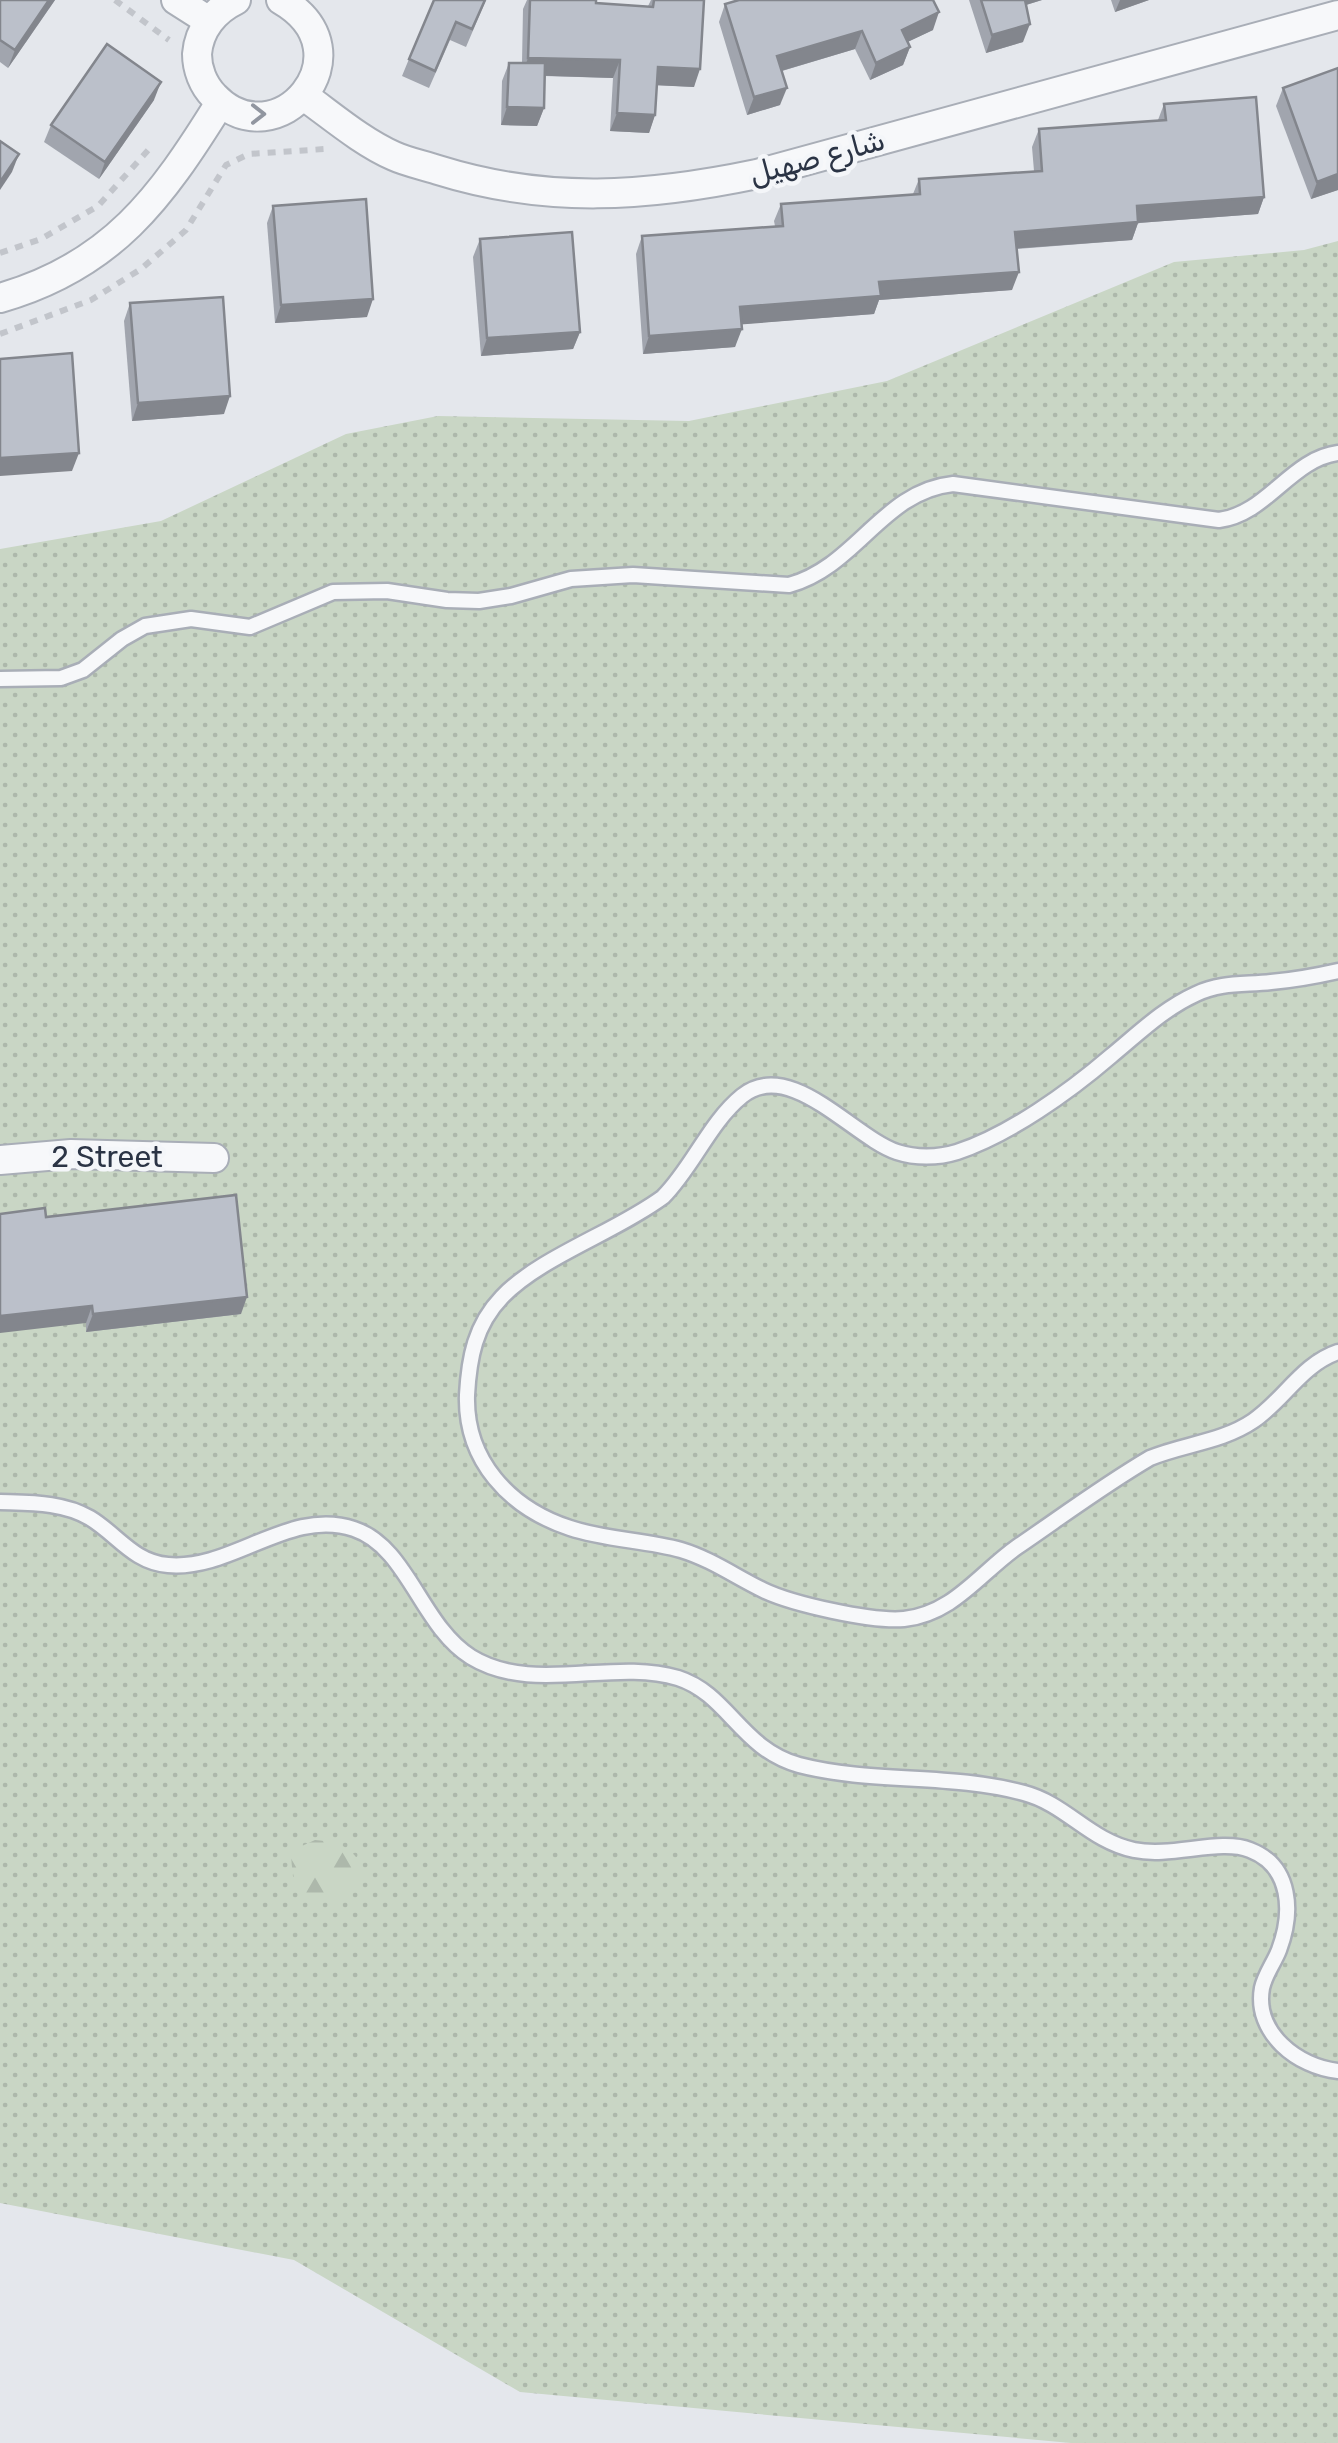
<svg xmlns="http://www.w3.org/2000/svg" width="1338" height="2443" font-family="Rubik,Cairo,sans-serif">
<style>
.grass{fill:url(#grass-dots)}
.forest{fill:url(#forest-firs)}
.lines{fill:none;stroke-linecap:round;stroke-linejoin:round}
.service-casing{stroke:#a9aeb7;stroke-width:19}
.minor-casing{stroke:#a9aeb7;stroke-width:32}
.path{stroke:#c2c5cb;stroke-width:6;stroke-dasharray:8 8;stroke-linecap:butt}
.service{stroke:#f7f8fa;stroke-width:14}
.minor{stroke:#f7f8fa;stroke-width:28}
.wall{fill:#a1a5ae}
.shaded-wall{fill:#83868d}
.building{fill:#bbc0ca;stroke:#83868d;stroke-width:2.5}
.oneway{stroke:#9196a0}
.labels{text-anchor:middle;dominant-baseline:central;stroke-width:9;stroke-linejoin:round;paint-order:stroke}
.street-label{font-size:30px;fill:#2b3445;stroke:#f4f6f9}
</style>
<defs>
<pattern id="grass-dots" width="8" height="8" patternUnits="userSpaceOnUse" patternTransform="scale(2.5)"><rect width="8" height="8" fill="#c9d6c5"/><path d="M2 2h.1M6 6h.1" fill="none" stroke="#adb8ab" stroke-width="1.8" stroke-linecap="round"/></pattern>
<pattern id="forest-firs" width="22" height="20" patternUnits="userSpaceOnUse" patternTransform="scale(2.5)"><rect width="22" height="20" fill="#c9d6c5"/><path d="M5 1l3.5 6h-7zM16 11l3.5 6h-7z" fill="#adb8ab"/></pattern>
</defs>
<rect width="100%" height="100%" fill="#e4e7ec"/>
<path class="grass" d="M 1338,241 L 1338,2443 L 1071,2443 L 520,2392 L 294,2260 L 0,2203 L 0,549 L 161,521 L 346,434 L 438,416 L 689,421 L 887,381 L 1174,262 L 1304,250 Z"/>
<path class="forest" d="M 315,1840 C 342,1842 355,1849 366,1874 L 355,1891 L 334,1904 C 298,1896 292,1888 291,1851 Z"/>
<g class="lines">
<g class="service-casing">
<g id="service">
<path d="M 0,679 L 61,678 L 83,670 L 122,639 L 145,626 L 191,619 L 250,627 L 333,592 L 387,591 L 447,600 L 479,601 L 511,596 L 571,579 L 633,575 L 789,585 C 856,567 883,491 953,484 L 1219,520 C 1267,514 1291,459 1338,453"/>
<path d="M 1338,971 C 1316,976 1293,980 1271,982 C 1245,985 1221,982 1196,994 C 1163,1009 1139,1033 1111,1056 C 1069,1092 1009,1135 957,1152 C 938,1158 915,1158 897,1152 C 854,1138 790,1057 742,1096 C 709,1123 693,1167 663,1197 C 616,1232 540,1257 502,1297 C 475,1325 469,1358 467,1395 C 465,1460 509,1508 570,1528 C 606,1540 645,1540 681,1550 C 711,1559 736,1577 763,1590 C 792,1604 872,1622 904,1619 C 953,1614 980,1573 1017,1547 C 1061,1517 1104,1485 1150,1458 C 1184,1444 1222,1442 1253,1421 C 1284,1400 1302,1364 1338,1352"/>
<path d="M 0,1502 C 30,1503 63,1502 90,1518 C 118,1535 133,1562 168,1565 C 232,1571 290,1507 354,1529 C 408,1547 421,1626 471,1657 C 533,1695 612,1658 678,1678 C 728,1694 741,1749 799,1765 C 872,1784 951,1773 1024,1793 C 1066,1804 1090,1841 1134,1850 C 1172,1858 1220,1838 1250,1850 C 1292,1866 1293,1913 1279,1950 C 1274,1963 1265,1974 1262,1988 C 1254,2033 1298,2067 1338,2071"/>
</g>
</g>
<g class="minor-casing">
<g id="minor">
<path d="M 176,0 L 209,21"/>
<path d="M 236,0 C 215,10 199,29 197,54 C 197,69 203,85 214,96 C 276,162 372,53 281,0"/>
<path d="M 304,96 C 332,116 362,142 394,156 C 407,162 423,165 438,170 C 547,204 647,197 757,174 L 1338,15"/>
<path d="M 0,298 C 112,266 161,198 220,103"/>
<path d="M 0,1160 L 71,1154 L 214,1158"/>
</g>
</g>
<g class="path">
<path d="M 115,0 L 169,40"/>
<path d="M 0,253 L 41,239 L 98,206 L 151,147"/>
<path d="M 0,334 L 91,300 L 141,269 L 186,230 L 226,165 L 249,154 L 325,149"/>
</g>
<use href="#service" class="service"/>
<use href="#minor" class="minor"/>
</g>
<g class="wall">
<path d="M 0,0 L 55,0 L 8,68 L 0,62 Z"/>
<path d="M 486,0 L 466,47 L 450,40 L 429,88 L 402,76 L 409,59 Z"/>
<path d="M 527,0 L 596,0 L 596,3 L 648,6 L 651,0 L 704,0 L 694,87 L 657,85 L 655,115 L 649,133 L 610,131 L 613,78 L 544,76 L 544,108 L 537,126 L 501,125 L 502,81 L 509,63 L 522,63 L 523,9 Z"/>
<path d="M 969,0 L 1042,0 L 1026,5 L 1023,42 L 986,53 Z"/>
<path d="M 1111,0 L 1149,0 L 1115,12 Z"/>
<path d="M 725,4 L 933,30 L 907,42 L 910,47 L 903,65 L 870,80 L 855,49 L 782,71 L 780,105 L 747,115 L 719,22 Z"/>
<path d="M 1338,68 L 1338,190 L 1311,199 L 1276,106 L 1283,88 Z"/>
<path d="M 154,100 L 99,179 L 44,142 L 51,125 Z"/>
<path d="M 1164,104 L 1264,197 L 1258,214 L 1138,223 L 1132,240 L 1017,249 L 1012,290 L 879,300 L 874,314 L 741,324 L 735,347 L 643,354 L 636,254 L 642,236 L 775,226 L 774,221 L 781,204 L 913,194 L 919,179 L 1034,171 L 1032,147 L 1039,129 L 1158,120 Z"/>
<path d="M 273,206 L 367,317 L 275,323 L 267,223 Z"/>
<path d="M 480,239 L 580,332 L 573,349 L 481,356 L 473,257 Z"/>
<path d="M 130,303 L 224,414 L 132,421 L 124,321 Z"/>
<path d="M 46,1217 L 241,1314 L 86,1332 L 86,1323 Z"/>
</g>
<g class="shaded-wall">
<path d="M 49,0 L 55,0 L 8,68 L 15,50 Z"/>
<path d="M 1019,0 L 1042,0 L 1016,8 Z"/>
<path d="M 1120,0 L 1149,0 L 1115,12 Z"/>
<path d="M 939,12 L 933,30 L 895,48 L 902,30 Z"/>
<path d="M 1030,24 L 1023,42 L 986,53 L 992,35 Z"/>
<path d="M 862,31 L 855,49 L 771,74 L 777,56 Z"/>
<path d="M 910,47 L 903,65 L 870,80 L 876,63 Z"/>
<path d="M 528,58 L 620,60 L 613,78 L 522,75 Z"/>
<path d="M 658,67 L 700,69 L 694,87 L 651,85 Z"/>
<path d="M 161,82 L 154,100 L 99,179 L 105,162 Z"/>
<path d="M 787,88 L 780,105 L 747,115 L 754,97 Z"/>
<path d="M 507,107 L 544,108 L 537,126 L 501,125 Z"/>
<path d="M 617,113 L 655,115 L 649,133 L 610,131 Z"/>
<path d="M 19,154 L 12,172 L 0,190 L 0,182 Z"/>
<path d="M 1338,174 L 1338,190 L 1311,199 L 1317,182 Z"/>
<path d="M 1264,197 L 1258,214 L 1138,223 L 1132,240 L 1009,249 L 1015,232 L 1137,206 Z"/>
<path d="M 1019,272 L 1012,290 L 879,300 L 874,314 L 734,325 L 740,307 L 879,282 Z"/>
<path d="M 373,299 L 367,317 L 275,323 L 281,305 Z"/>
<path d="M 742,329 L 735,347 L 643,354 L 649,336 Z"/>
<path d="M 580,332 L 573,349 L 481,356 L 487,338 Z"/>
<path d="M 230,396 L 224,414 L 132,421 L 138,403 Z"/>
<path d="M 79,453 L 72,471 L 0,476 L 0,458 Z"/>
<path d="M 247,1297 L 241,1314 L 86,1332 L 93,1314 Z"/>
<path d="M 92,1306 L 86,1323 L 0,1333 L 0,1316 Z"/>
</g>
<g class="building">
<path d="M 0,0 L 49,0 L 15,50 L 0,40 Z"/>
<path d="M 434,0 L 485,0 L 472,29 L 456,22 L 435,71 L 409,59 Z"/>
<path d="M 530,0 L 596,0 L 596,3 L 653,7 L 654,0 L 704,0 L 700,69 L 658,67 L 655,115 L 617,113 L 620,60 L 528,58 Z"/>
<path d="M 739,0 L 933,0 L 939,12 L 902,30 L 910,47 L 876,63 L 862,31 L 777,56 L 787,88 L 754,97 L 725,4 Z"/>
<path d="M 981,0 L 1025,0 L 1030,24 L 992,35 Z"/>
<path d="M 107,44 L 161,82 L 105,162 L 51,125 Z"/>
<path d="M 509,63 L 545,63 L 544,108 L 507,107 Z"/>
<path d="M 1338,68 L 1338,174 L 1317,182 L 1283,88 Z"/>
<path d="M 1256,97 L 1264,197 L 1137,206 L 1138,222 L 1015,232 L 1019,272 L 879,282 L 881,296 L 740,307 L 742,329 L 649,336 L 642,236 L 783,226 L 781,204 L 920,194 L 919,179 L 1042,171 L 1039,129 L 1166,120 L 1164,104 Z"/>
<path d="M 0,141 L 19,154 L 0,182 Z"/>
<path d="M 366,199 L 373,299 L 281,305 L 273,206 Z"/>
<path d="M 572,232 L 580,332 L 487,338 L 480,239 Z"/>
<path d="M 223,297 L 230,396 L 138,403 L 130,303 Z"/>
<path d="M 72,353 L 79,453 L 0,458 L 0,359 Z"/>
<path d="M 236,1195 L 247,1297 L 93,1314 L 92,1306 L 0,1316 L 0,1214 L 45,1208 L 46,1217 Z"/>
</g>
<defs><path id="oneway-chevron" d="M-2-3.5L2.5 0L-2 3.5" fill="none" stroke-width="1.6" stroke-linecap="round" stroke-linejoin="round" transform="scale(2.5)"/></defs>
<use class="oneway" href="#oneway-chevron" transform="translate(258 114)"/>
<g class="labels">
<g class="street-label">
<text transform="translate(817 157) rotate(-15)">شارع صهيل</text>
<text x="107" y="1157">2 Street</text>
</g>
</g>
</svg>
